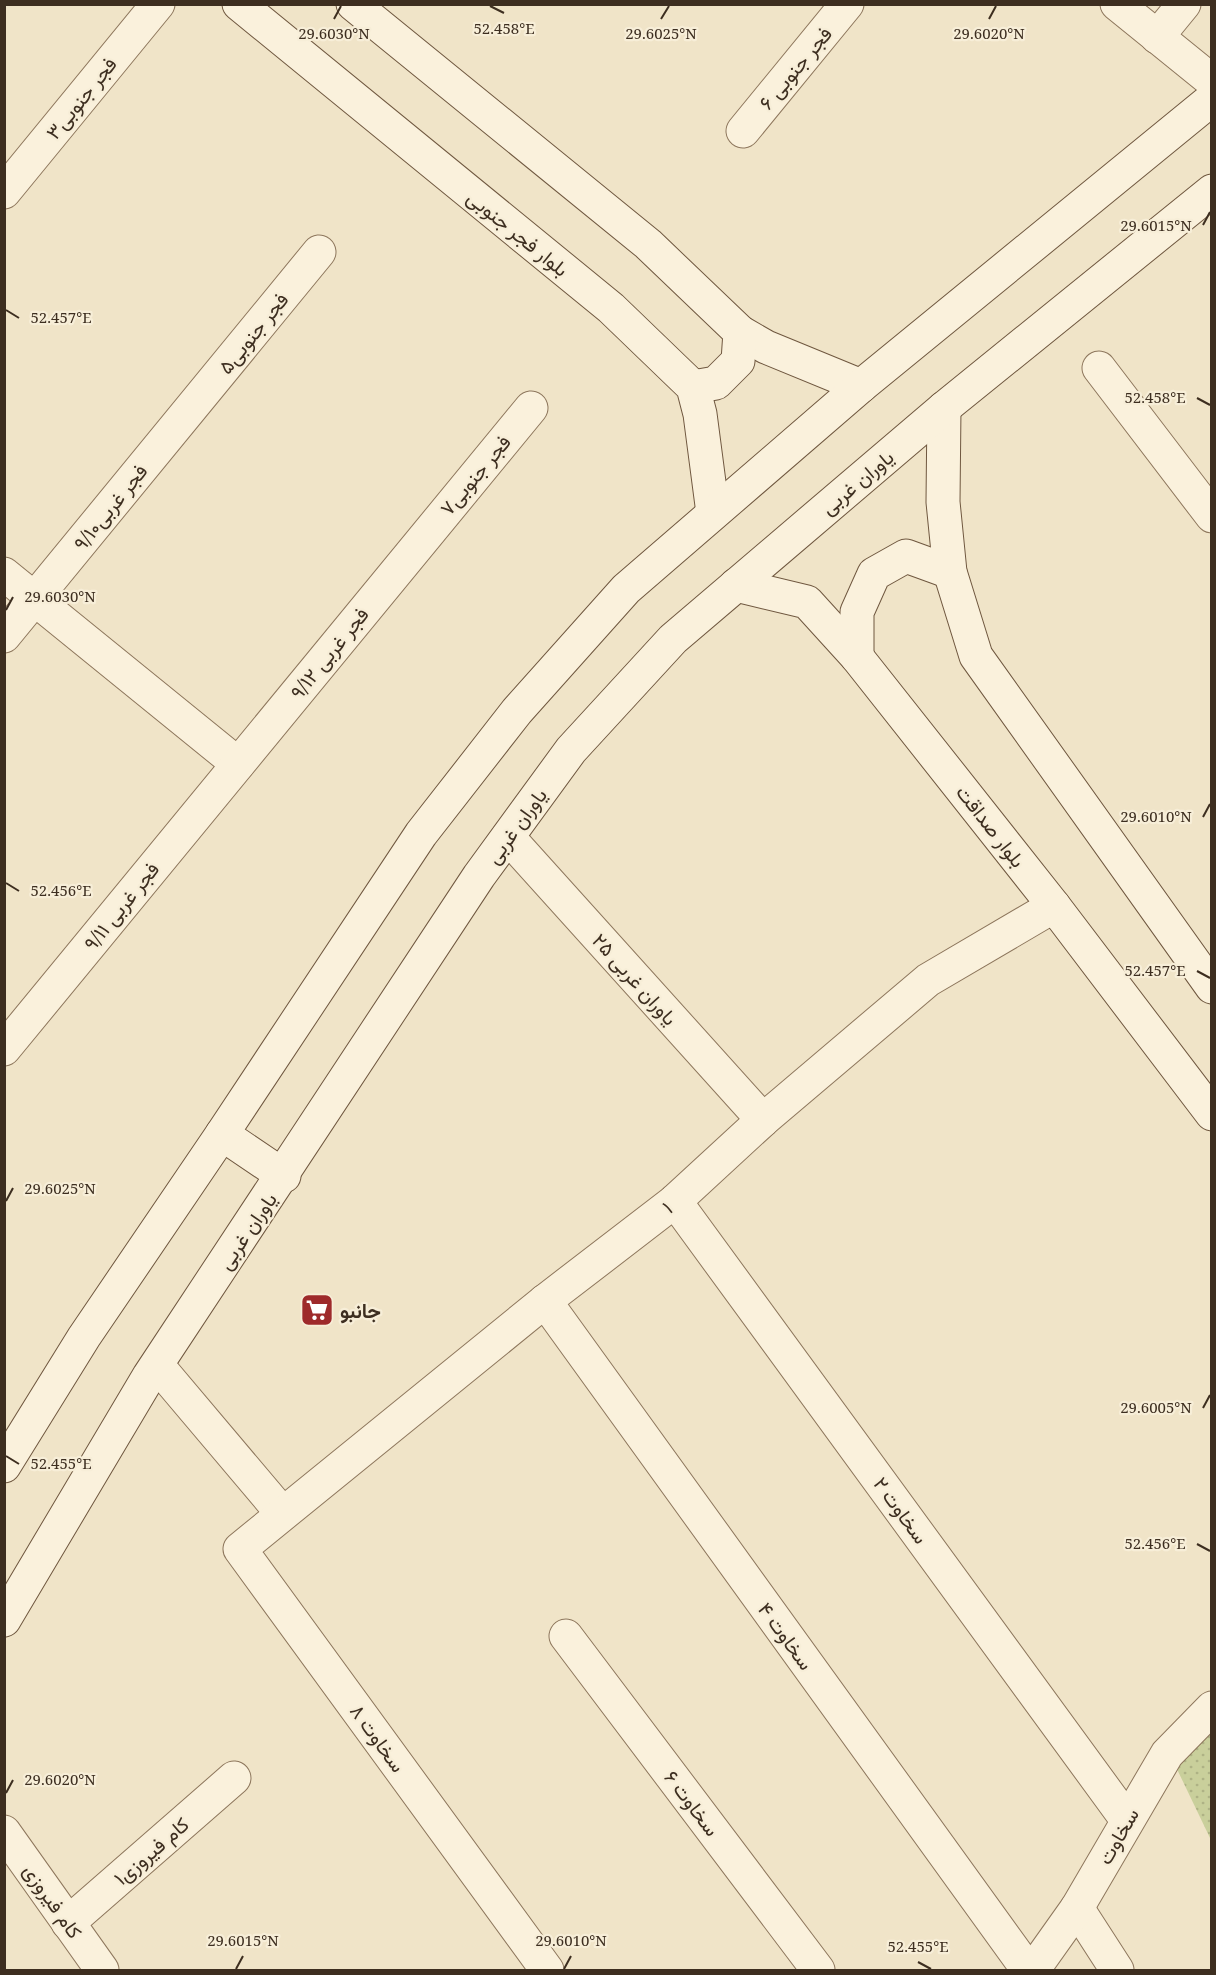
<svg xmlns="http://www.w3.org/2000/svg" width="1216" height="1975" font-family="'Noto Serif',Vazirmatn,serif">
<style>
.park{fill:url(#park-dots)}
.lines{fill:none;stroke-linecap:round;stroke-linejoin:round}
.minor-casing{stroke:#8d765c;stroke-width:35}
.secondary-casing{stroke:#6f573f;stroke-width:35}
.minor{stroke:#faf1dc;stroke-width:33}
.secondary{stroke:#faf1dc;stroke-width:33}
.ticks{fill:none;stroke:#3d2e20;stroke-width:2}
.labels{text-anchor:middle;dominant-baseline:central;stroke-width:4.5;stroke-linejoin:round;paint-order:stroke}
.street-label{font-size:20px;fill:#3d2e20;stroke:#f7eed8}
.poi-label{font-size:20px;font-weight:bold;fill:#3d2e20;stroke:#f7eed8;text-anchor:start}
.ticks-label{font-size:15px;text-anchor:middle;fill:#3d2e20;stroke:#f7eed8;stroke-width:4.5;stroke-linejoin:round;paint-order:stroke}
</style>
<defs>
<pattern id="park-dots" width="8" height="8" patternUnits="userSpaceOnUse" patternTransform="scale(1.5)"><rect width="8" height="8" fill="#c9cf9b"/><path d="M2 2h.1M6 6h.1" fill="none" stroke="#aeb285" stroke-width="1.8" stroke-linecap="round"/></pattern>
</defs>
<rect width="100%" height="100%" fill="#f0e4c8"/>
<path class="park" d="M 1211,1729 L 1211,1840 L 1175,1765 Z"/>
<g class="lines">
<g class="minor-casing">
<g id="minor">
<path d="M 1117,4 L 1212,81"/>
<path d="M 1157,37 L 1184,4"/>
<path d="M 743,131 L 847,4"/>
<path d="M 4,192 L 158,4"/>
<path d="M 1099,368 L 1212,516"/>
<path d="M 4,574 L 238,764"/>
<path d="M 4,636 L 319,252"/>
<path d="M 508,837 L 763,1120"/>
<path d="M 4,1049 L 531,408"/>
<path d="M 675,1201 L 1127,1820"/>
<path d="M 545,1301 L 1028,1970"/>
<path d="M 157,1365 L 282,1513"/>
<path d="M 566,1636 L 818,1970"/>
<path d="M 4,1832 L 102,1970"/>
<path d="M 1077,1908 L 1117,1970"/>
<path d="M 68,1923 L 234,1778"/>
<path d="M 547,1970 L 240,1549 L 545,1301 L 675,1201 L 763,1120 L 928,980 L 1054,906"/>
<path d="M 1033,1970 L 1077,1908 L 1167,1754 L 1212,1708"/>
</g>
</g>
<g class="secondary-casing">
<g id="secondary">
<path d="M 239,4 L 611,308 L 693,387 L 700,414 L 713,513"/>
<path d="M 353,4 L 648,244 L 740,332 L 766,347 L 861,386"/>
<path d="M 693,387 L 716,383 L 738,361 L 740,332"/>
<path d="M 944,408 L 943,502 L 950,572 L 976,656 L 1212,987"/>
<path d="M 736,585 L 807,602 L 857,657 L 1054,906 L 1212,1114"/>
<path d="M 857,657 L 857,612 L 874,574 L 906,556 L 950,572"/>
<path d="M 222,1134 L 284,1176"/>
<path d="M 4,1466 L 84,1337 L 222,1134 L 421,834 L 517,711 L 626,589 L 861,386 L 1212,99"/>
<path d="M 4,1620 L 149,1376 L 479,876 L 571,750 L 673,639 L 944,408 L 1212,191"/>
</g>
</g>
<use href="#minor" class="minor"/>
<use href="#secondary" class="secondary"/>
</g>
<path class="ticks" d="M 490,6 L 504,13M 334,19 L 341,6M 661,19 L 669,6M 989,19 L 996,6M 1203,225 L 1210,212M 6,310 L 19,318M 1197,398 L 1210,405M 6,610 L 13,597M 1203,817 L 1210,804M 6,883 L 19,891M 1197,971 L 1210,978M 6,1201 L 13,1188M 1203,1408 L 1210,1395M 6,1456 L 19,1464M 1197,1544 L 1210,1551M 6,1793 L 13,1780M 918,1962 L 931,1969M 236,1969 L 243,1956M 564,1969 L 571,1956"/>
<defs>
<g id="supermarket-square" transform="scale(1.725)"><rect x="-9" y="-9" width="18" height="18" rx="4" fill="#9e2a2b" stroke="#f7eed8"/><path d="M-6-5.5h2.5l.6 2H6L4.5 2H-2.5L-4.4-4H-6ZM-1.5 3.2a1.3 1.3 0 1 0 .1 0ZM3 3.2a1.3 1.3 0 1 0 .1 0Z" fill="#fff"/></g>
</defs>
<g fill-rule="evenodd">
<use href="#supermarket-square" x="317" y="1310"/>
</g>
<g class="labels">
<g class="street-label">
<text transform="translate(795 68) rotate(-50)">۶ فجر جنوبی</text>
<text transform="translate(81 98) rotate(-51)">فجر جنوبی۳</text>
<text transform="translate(518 233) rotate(39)">بلوار فجر جنوبی</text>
<text transform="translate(253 333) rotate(-51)">فجر جنوبی۵</text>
<text transform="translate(475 475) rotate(-50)">فجر جنوبی۷</text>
<text transform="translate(857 482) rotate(-40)">یاوران غربی</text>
<text transform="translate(110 507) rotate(-51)">فجر غربی۹/۱۰</text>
<text transform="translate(329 653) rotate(-51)">۹/۱۲ فجر غربی</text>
<text transform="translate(516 826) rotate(-54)">یاوران غربی</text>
<text transform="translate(991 826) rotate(52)">بلوار صداقت</text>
<text transform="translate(121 906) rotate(-51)">۹/۱۱ فجر غربی</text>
<text transform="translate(635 979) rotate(48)">یاوران غربی ۲۵</text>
<text transform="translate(667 1207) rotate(-38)">۱</text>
<text transform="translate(247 1231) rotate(-56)">یاوران غربی</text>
<text transform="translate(901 1510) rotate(54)">سخاوت ۲</text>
<text transform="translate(786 1636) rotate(54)">سخاوت ۴</text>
<text transform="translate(378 1738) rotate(54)">سخاوت ۸</text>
<text transform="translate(692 1803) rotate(53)">سخاوت ۶</text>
<text transform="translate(1118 1836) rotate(-60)">سخاوت</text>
<text transform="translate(151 1851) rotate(-41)">کام فیروزی۱</text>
<text transform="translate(53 1901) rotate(55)">کام فیروزی</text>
</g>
<g class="poi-label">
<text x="340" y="1310">جانبو</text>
</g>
</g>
<g class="ticks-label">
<text x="504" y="34">52.458°E</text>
<text x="334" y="39">29.6030°N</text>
<text x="661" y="39">29.6025°N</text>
<text x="989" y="39">29.6020°N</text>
<text x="1156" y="231">29.6015°N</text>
<text x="61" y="323">52.457°E</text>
<text x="1155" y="403">52.458°E</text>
<text x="60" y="602">29.6030°N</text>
<text x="1156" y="822">29.6010°N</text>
<text x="61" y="896">52.456°E</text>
<text x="1155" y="976">52.457°E</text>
<text x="60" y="1194">29.6025°N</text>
<text x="1156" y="1413">29.6005°N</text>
<text x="61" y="1469">52.455°E</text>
<text x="1155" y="1549">52.456°E</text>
<text x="60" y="1785">29.6020°N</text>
<text x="243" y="1946">29.6015°N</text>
<text x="571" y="1946">29.6010°N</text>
<text x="918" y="1952">52.455°E</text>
</g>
<rect width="1216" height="1975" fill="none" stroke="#3d2e20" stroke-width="12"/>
</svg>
